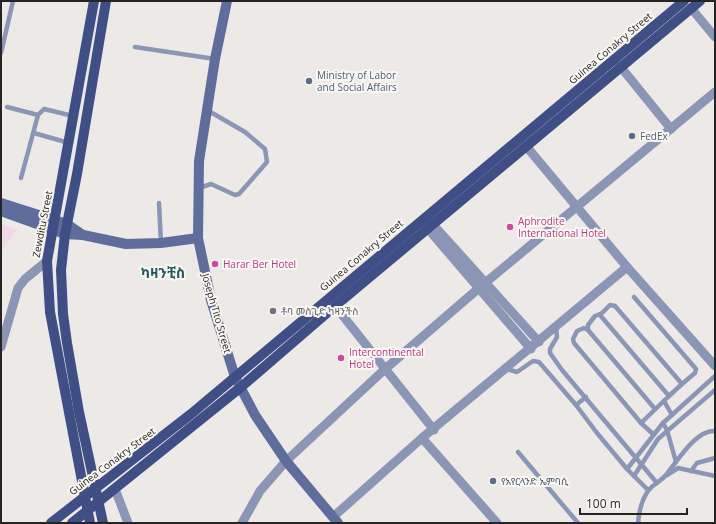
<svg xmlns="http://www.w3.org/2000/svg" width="716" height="524" font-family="'Open Sans','Noto Sans Ethiopic',sans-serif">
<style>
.education{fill:#efd9e6}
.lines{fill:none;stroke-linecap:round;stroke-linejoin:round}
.service{stroke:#8b96b6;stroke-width:4.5}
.minor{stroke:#8b96b6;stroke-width:9}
.secondary{stroke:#5e6d9b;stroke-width:10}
.primary{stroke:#3f4f86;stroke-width:10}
.service-dot{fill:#5c6f8a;stroke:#faf7f3;stroke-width:1.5}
.hotel-dot{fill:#d1479c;stroke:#faf7f3;stroke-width:1.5}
.worship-dot{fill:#6b7280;stroke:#faf7f3;stroke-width:1.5}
.labels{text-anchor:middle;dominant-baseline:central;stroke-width:4;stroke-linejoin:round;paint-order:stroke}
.street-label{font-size:10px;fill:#262523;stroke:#faf7f3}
.service-label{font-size:10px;fill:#4e5e75;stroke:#faf7f3;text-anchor:start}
.hotel-label{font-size:10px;fill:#b23c85;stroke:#faf7f3;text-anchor:start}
.worship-label{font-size:10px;fill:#5b616d;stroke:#faf7f3;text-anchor:start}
.district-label{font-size:14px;font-weight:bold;fill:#1f5a5d;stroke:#faf7f3}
</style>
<rect width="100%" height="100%" fill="#ece9e6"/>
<path class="education" d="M 1,223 L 16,230 L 1,252 Z"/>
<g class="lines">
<g class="service">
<path d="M 135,47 L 215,59"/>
<path d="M 1,53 L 13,1"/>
<path d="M 7,107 L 38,115"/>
<path d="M 34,133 L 69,143"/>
<path d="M 21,178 L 38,115 L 44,109 L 73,116"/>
<path d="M 199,188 L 211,184 L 235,195 L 239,194 L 267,162 L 265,149 L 245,132 L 207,110"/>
<path d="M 159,203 L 161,243"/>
<path d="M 634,297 L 696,369 L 695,373 L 682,384"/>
<path d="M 610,305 L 615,306 L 682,384 L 669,396 L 600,315 Z"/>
<path d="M 556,327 L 557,337 L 550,349 L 550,353 L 562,370 L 657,483"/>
<path d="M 588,330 L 588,325 L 595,316 L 600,314"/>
<path d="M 507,369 L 517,372 L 533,361 L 539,362 L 576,405 L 597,433 L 627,469 L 648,490"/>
<path d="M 664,401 L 672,415"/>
<path d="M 576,405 L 586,397"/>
<path d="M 641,423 L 669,396"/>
<path d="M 663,423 L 667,430 L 676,462"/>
<path d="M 653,434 L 641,423 L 574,343 L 573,339 L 577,331 L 584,328 L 588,330 L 655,409"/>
<path d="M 518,452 L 578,523"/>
<path d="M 627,469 L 663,423 L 715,376"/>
<path d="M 691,471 L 697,463 L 715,458"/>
<path d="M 667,475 L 678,468 L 715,476"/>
<path d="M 634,476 L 658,439 L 715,390"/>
<path d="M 638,523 C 639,511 641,501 648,491 C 652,485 661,481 666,475 C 676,463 696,429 715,431"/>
</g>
<g class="minor">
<path d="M 691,8 L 715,37"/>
<path d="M 620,66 L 671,129"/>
<path d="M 526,146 L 627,267 L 715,366"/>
<path d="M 428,219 L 539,342"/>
<path d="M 423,223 L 531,349"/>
<path d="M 335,306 L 434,430"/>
<path d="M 1,347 L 18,288 L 25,279 L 47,261"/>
<path d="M 422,438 L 497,523"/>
<path d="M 115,489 L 128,523"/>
<path d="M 333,517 L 422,438 L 627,267"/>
<path d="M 242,523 L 260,491 L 286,461 L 384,370 L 479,288 L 715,92"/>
</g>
<g class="secondary">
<path d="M 227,1 L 215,59 L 199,161 L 198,238 L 211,300 L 235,377 L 255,415 L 286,461 L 338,523"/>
<path d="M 1,203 L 67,224 L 83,235"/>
<path d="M 1,211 L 65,234 L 83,235 L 126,244 L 161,243 L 198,238"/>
</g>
<g class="primary">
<path d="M 51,523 L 191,414 L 684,1"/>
<path d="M 72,523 L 241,387 L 335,306 L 700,1"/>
<path d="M 90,523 L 50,312 L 47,261 L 94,1"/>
<path d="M 103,523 L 79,412 L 67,343 L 63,314 L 61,270 L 65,234 L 77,174 L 106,1"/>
</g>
</g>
<g class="service-dot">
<circle cx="309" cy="81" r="4"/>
<circle cx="632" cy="136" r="4"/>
<circle cx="493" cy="481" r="4"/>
</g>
<g class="hotel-dot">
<circle cx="510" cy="227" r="4"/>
<circle cx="215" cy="264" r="4"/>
<circle cx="341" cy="358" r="4"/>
</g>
<circle class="worship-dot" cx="273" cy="311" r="4"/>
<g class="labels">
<g class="street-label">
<text transform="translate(610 48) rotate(-40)">Guinea Conakry Street</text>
<text transform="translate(42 224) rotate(-79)">Zewditu Street</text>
<text transform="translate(361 255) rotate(-40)">Guinea Conakry Street</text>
<text transform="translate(217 313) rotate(74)">Joseph Tito Street</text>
<text transform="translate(112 461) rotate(-37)">Guinea Conakry Street</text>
</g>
<g class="service-label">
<text x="317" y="75">Ministry of Labor<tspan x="317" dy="12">and Social Affairs</tspan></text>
<text x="640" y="136">FedEx</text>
<text x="501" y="481">የአየርላንድ ኤምባሲ</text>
</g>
<g class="hotel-label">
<text x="518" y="221">Aphrodite<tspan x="518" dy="12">International Hotel</tspan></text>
<text x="223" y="264">Harar Ber Hotel</text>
<text x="349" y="352">Intercontinental<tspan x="349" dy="12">Hotel</tspan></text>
</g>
<g class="worship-label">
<text x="281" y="311">ቶባ መስጊድ ካዛንችስ</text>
</g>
<g class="district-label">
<text x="163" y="272">ካዛንቺስ</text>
</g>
</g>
<rect width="716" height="524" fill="none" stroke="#262523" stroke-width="4"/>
<path d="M580 508v6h107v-6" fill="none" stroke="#262523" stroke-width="2"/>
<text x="586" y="508" font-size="12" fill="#262523" stroke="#faf7f3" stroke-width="3" paint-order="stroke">100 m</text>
</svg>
